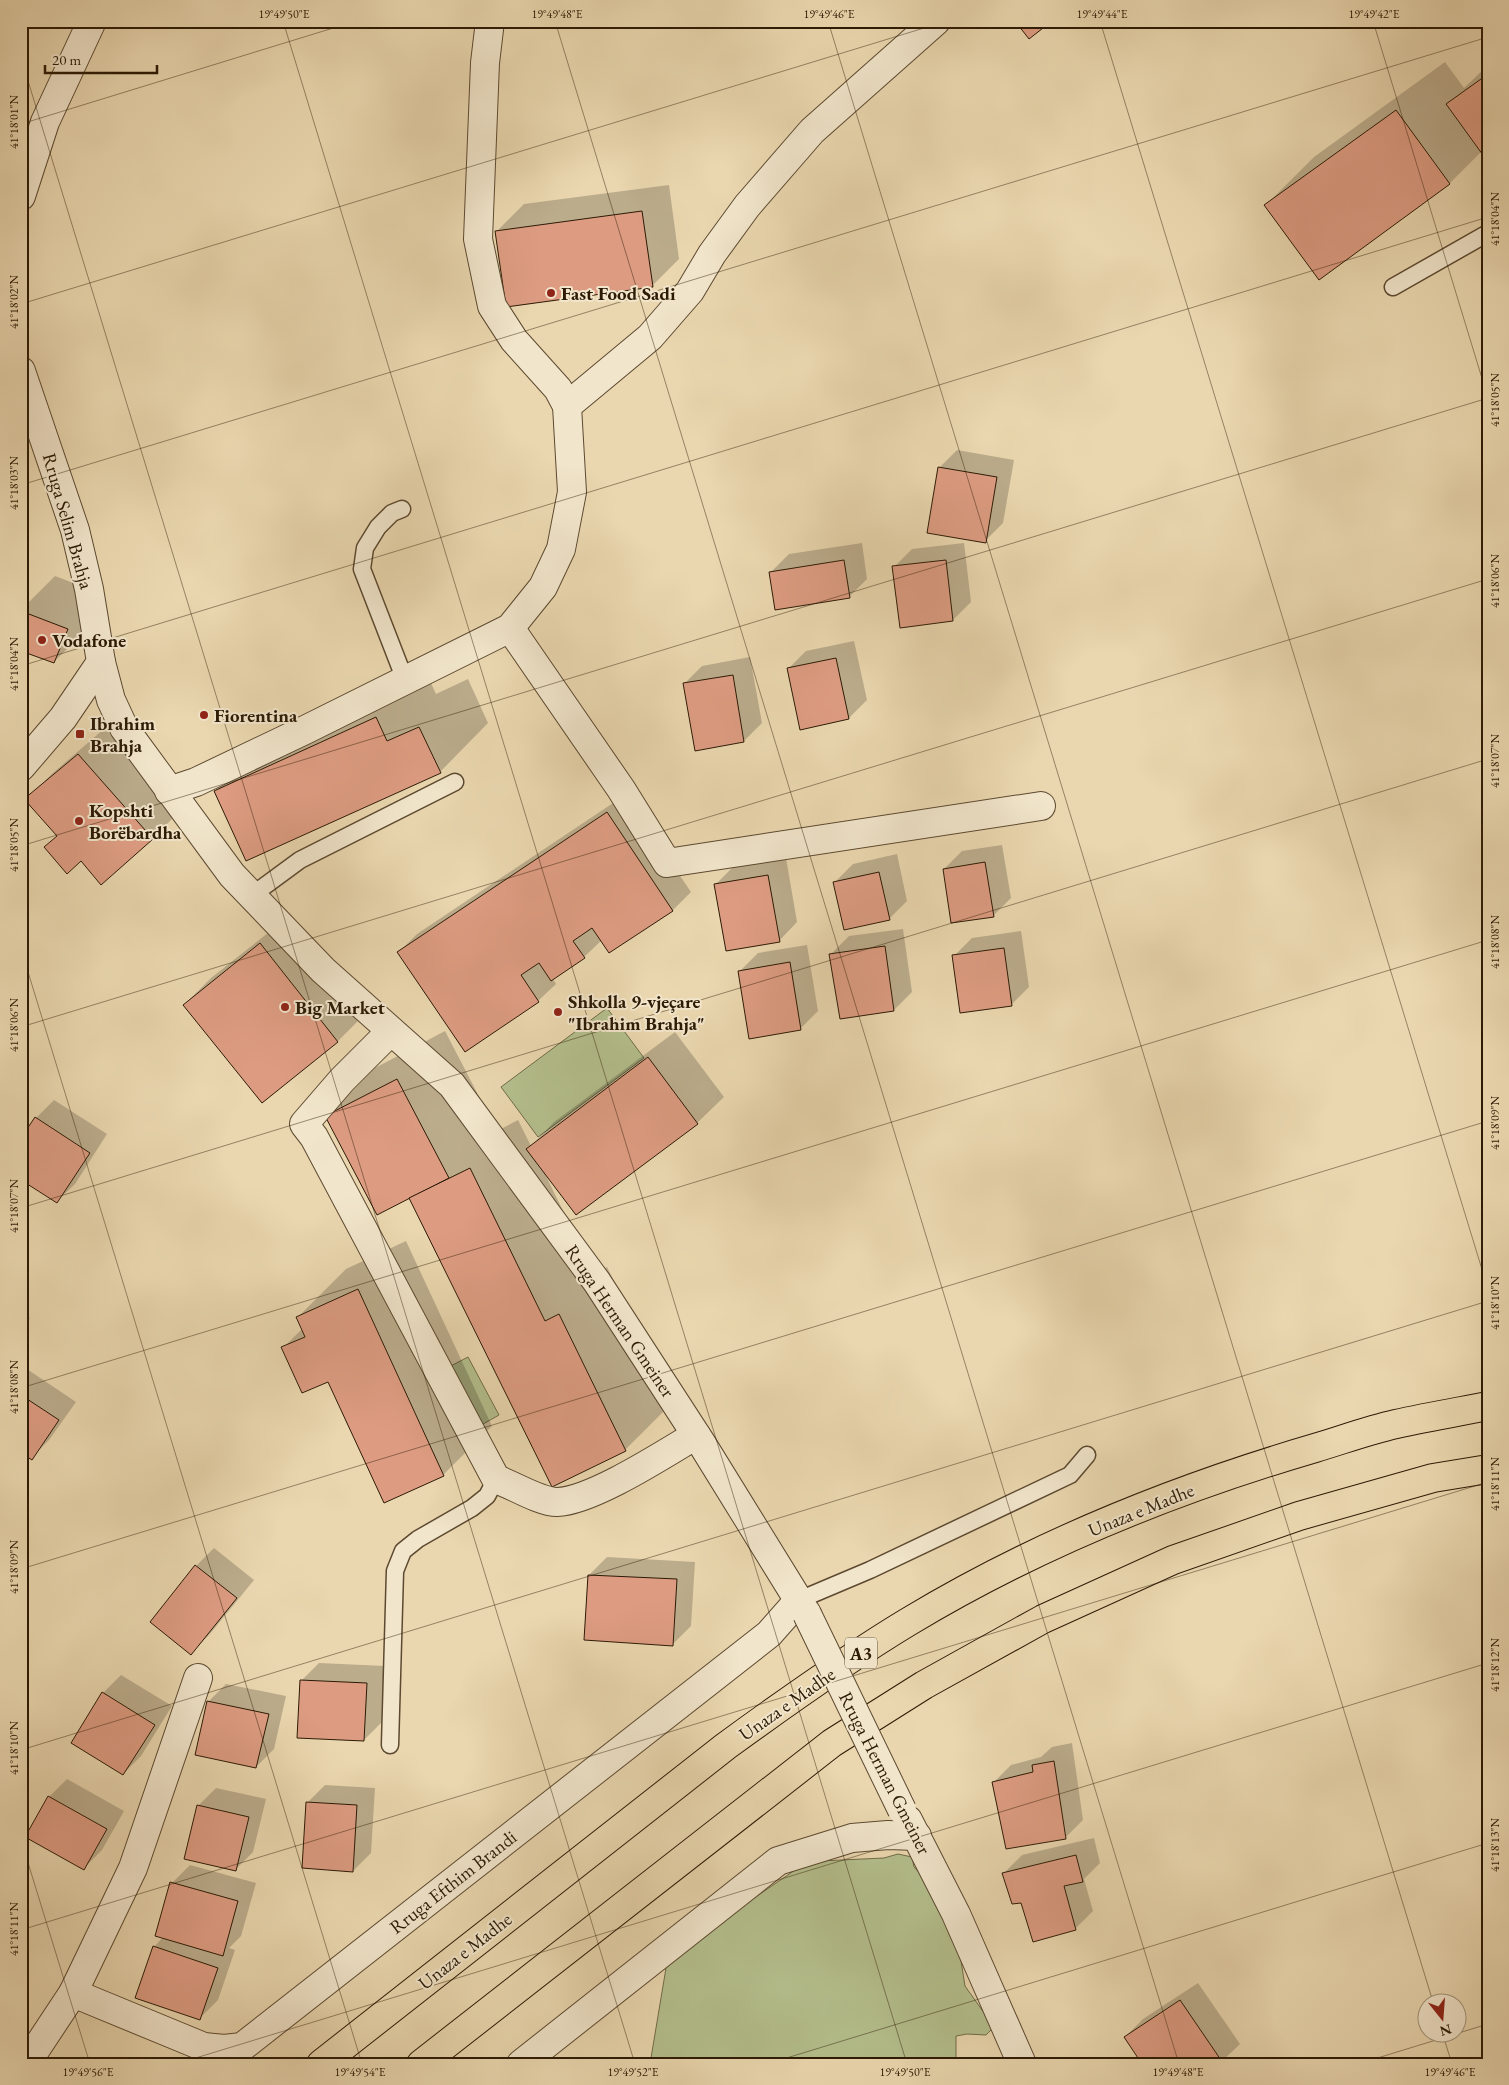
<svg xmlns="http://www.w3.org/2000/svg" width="1509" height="2085" font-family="'EB Garamond',serif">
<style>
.green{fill:#b4bf8d;stroke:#706c49}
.shadow{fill:#0003}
.building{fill:#dd9c82;stroke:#2c1a05}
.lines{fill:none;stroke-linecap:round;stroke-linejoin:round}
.service-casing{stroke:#5c4930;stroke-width:19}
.minor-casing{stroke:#5c4930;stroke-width:30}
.tertiary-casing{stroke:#5c4930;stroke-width:30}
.trunk-casing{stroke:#2c1a05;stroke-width:30}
.service{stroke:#f1e5cb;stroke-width:16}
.minor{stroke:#f1e5cb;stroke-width:28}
.tertiary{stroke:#f1e5cb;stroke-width:28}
.trunk{stroke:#ead7af;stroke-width:28}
.minor-bridge-casing{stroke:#5c4930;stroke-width:30;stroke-linecap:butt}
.minor-bridge{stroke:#f1e5cb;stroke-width:28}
.ticks{fill:none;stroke:#2c1a05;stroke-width:1;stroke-opacity:0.45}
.poi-dot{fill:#8f2418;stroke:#f1e5cb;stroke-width:2}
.labels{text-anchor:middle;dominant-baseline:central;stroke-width:4;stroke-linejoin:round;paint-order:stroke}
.shield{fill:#f1e5cb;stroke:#675740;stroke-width:1}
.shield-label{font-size:18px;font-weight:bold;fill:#2c1a05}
.poi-label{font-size:19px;font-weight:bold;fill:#2c1a05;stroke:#f1e5cb;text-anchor:start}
.street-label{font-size:19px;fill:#2c1a05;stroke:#f1e5cb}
.neatline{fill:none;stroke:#2c1a05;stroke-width:2}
.ticks-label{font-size:12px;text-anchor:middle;fill:#2c1a05}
</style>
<rect width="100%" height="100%" fill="#ead7af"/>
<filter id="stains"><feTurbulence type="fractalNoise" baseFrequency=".004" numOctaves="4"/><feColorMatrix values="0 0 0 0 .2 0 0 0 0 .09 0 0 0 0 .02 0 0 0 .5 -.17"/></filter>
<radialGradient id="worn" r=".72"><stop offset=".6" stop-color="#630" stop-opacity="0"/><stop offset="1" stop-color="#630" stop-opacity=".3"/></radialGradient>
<g class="green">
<path d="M 607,1008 L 644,1058 L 538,1137 L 501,1087 Z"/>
<path d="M 468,1357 L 499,1415 L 478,1427 L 447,1368 Z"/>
<path d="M 898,1854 L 912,1857 L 914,1867 L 933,1888 L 960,1955 L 965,1986 L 994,2027 L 986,2035 L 967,2034 L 956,2036 L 956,2064 L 650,2064 L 666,1968 L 681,1948 L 798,1868 L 820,1861 L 884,1858 Z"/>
</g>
<g class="shadow">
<path d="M 1445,62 L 1464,88 L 1488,65 L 1488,159 L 1482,151 L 1450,183 L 1319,278 L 1266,205 L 1314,157 Z"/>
<path d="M 669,185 L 679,259 L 652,286 L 497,231 L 524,204 Z"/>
<path d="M 957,450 L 1014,460 L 1003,523 L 985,541 L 939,468 Z"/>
<path d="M 862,543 L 867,579 L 849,597 L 771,572 L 789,554 Z"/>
<path d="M 964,543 L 971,602 L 953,620 L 894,567 L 912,549 Z"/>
<path d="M 55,576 L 102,594 L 89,627 L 54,662 L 21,650 L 21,610 Z"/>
<path d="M 854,641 L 867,700 L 849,718 L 788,669 L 806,651 Z"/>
<path d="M 750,657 L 762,723 L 744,741 L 696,749 L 684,684 L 702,666 Z"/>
<path d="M 425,670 L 436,694 L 468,679 L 488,723 L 440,772 L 215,791 L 264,743 Z"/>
<path d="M 105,728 L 179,812 L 152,839 L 81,860 L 26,799 L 53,773 Z"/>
<path d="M 625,795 L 691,892 L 673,910 L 610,951 L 602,940 L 584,957 L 553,979 L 556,984 L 538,1001 L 399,952 L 417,934 Z"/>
<path d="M 1002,845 L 1011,898 L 993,916 L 944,869 L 962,851 Z"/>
<path d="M 897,854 L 907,901 L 889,919 L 835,882 L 853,864 Z"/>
<path d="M 786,858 L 797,922 L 779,941 L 715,885 L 733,867 Z"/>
<path d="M 287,918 L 364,1015 L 338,1041 L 262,1101 L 184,1005 L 211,978 Z"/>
<path d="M 903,929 L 912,992 L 894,1010 L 831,954 L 849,936 Z"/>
<path d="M 1021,931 L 1029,987 L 1011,1005 L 954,956 L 972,938 Z"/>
<path d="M 807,945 L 818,1011 L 800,1029 L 740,971 L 758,953 Z"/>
<path d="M 445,1031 L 497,1131 L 518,1120 L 531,1146 L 554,1122 L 675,1032 L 724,1097 L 697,1123 L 545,1174 L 594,1274 L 607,1267 L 674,1401 L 625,1450 L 553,1485 L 409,1197 L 327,1117 L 375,1068 Z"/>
<path d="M 54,1100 L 107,1134 L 75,1184 L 57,1201 L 21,1140 L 36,1118 Z"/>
<path d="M 406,1241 L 492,1426 L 443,1475 L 329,1380 L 283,1348 L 303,1328 L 298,1317 L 346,1269 Z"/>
<path d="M 21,1313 L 30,1318 L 21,1332 Z"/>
<path d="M 21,1365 L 76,1402 L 49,1440 L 31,1458 L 21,1451 Z"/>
<path d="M 214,1548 L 254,1580 L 209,1635 L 191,1653 L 152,1622 L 196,1566 Z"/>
<path d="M 607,1557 L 695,1562 L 691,1626 L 673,1644 L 589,1575 Z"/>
<path d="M 319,1663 L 385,1666 L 382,1722 L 364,1740 L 301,1681 Z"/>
<path d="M 121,1675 L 172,1706 L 141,1756 L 123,1774 L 73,1743 L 103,1693 Z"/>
<path d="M 226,1684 L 286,1696 L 274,1749 L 256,1767 L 208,1702 Z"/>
<path d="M 1072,1743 L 1083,1820 L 1065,1838 L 993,1783 L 1011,1765 L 1041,1757 L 1052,1747 Z"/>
<path d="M 67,1779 L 124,1811 L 102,1850 L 84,1868 L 49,1797 Z"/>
<path d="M 325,1785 L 375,1788 L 371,1853 L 353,1871 L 307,1803 Z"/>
<path d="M 216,1788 L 266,1799 L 253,1852 L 235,1870 L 198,1806 Z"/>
<path d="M 1094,1838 L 1100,1863 L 1084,1879 L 1093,1911 L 1075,1929 L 1022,1901 L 1004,1873 L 1022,1855 Z"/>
<path d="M 190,1865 L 256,1883 L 241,1936 L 229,1948 L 235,1950 L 218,2000 L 200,2018 L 154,1947 L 163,1937 L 172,1883 Z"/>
<path d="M 1198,1983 L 1240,2044 L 1219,2064 L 1144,2064 L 1125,2037 L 1143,2019 Z"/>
</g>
<g class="building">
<path d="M 1015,21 L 1052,21 L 1029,39 Z"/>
<path d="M 1179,21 L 1198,21 L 1195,28 Z"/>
<path d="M 1488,74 L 1488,162 L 1446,104 Z"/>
<path d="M 1396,110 L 1450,184 L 1319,280 L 1264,205 Z"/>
<path d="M 642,211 L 653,287 L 506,307 L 495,231 Z"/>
<path d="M 938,467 L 997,477 L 986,543 L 927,533 Z"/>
<path d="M 844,560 L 850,598 L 775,610 L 769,572 Z"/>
<path d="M 946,560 L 953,621 L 900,628 L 892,566 Z"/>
<path d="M 21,611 L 68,629 L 54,663 L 21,651 Z"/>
<path d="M 836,658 L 849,719 L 800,730 L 787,668 Z"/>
<path d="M 733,675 L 744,742 L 695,751 L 683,683 Z"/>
<path d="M 376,717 L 387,741 L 419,727 L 441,773 L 246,861 L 214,791 Z"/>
<path d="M 78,754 L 153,839 L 101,885 L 81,861 L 67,874 L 44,847 L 57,836 L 24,799 Z"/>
<path d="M 607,812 L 673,911 L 609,953 L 592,928 L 573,941 L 585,958 L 551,981 L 539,963 L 521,975 L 539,1002 L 465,1052 L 397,952 Z"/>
<path d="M 985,862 L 994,917 L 951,923 L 943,869 Z"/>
<path d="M 879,872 L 890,920 L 844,930 L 833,882 Z"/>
<path d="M 768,875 L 780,942 L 726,951 L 714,884 Z"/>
<path d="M 260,943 L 338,1042 L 262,1103 L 183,1005 Z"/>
<path d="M 885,946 L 894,1011 L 840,1019 L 829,954 Z"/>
<path d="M 1004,948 L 1012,1006 L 960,1013 L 952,955 Z"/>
<path d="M 790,962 L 801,1030 L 749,1039 L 738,971 Z"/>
<path d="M 648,1057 L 698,1124 L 576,1215 L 526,1149 Z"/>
<path d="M 397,1079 L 449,1178 L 377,1215 L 325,1116 Z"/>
<path d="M 35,1117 L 90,1153 L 57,1203 L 21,1180 L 21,1138 Z"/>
<path d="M 470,1168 L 545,1321 L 559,1314 L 626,1451 L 552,1487 L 409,1198 Z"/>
<path d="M 358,1289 L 444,1476 L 384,1503 L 328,1382 L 302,1393 L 281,1347 L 305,1337 L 296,1317 Z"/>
<path d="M 21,1395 L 59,1420 L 32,1460 L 21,1453 Z"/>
<path d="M 195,1565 L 237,1598 L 191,1655 L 150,1622 Z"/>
<path d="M 588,1575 L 677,1579 L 673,1646 L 584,1640 Z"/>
<path d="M 300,1680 L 367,1683 L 364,1741 L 297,1738 Z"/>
<path d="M 102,1692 L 155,1725 L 123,1775 L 71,1743 Z"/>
<path d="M 207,1701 L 269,1714 L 256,1768 L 195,1755 Z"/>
<path d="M 1054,1761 L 1066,1839 L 1006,1849 L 992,1782 L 1033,1772 L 1032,1765 Z"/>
<path d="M 48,1796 L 107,1829 L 84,1870 L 25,1837 Z"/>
<path d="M 306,1802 L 357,1805 L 353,1872 L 302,1868 Z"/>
<path d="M 197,1805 L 249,1817 L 236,1871 L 184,1859 Z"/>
<path d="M 1076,1855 L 1083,1882 L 1064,1886 L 1076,1930 L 1033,1942 L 1021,1903 L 1012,1904 L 1002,1873 Z"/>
<path d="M 170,1882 L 238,1901 L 223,1956 L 155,1936 Z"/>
<path d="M 153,1946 L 218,1968 L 200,2020 L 135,1998 Z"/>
<path d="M 1180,2000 L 1223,2063 L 1142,2064 L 1124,2037 Z"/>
</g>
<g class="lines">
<g class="service-casing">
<g id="service">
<path d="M 1393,287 L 1488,233"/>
<path d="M 402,509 L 392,513 L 378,527 L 365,548 L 362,569 L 405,680"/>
<path d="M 251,896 L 300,860 L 455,782"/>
<path d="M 799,1600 L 870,1570 L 1070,1475 L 1087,1455"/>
<path d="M 390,1745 L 395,1571 L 403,1551 L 418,1539 L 472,1508 L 487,1496 L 496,1479"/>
</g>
</g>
<g class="minor-casing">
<g id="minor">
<path d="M 567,406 L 650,337 L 690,291 L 712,254 L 747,206 L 812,131 L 936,21"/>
<path d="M 510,628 L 621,789 L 667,863 L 1041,806"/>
<path d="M 101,662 L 111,700 L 124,728 L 232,875 L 323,970 L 452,1085 L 597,1282 L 702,1444 L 807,1614"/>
<path d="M 169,791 L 196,782 L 305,730 L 510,628 L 543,587 L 561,549 L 572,492 L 567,406 L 558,389 L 514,340 L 492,306 L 478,239 L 485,63 L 490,21"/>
<path d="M 391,1031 L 342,1080 L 304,1124 L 314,1137 L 496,1479 C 513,1485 540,1502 557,1502 C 592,1501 664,1454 696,1435"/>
<path d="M 908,1820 L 956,1914 L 1022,2064"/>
<path d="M 73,1993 L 204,2047 L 224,2049 L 242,2047 L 769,1634 L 799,1600"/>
<path d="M 26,2064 L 73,1993 L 133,1868 L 198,1678"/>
<path d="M 521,2064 L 778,1861 L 852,1838 L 888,1835 L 917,1836"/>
</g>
</g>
<g class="tertiary-casing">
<g id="tertiary">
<path d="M 21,196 L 45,122 L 92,21"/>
<path d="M 21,371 L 75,530 L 89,589 L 101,662 L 63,718 L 21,767"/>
</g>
</g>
<g class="trunk-casing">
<g id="trunk">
<path d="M 321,2064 L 726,1746 C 785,1703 845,1660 908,1622 C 1034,1546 1175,1489 1315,1448 C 1342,1440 1369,1430 1396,1424 C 1427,1417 1457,1412 1488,1406"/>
<path d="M 421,2064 L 832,1743 L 924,1685 L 1043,1619 L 1173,1560 L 1299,1516 L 1433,1478 L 1488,1469"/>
</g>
</g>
<use href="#service" class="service"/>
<use href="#minor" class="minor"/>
<use href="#tertiary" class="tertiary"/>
<use href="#trunk" class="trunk"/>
<g class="minor-bridge-casing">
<path id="minor-bridge" d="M 807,1614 L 902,1810"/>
</g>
<use href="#minor-bridge" class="minor-bridge"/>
</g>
<path class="ticks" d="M 283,21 L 907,2064M 555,21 L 1179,2064M 828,21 L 1433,2002M 1100,21 L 1488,1289M 1373,21 L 1488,398M 21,58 L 635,2064M 21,124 L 356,21M 21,304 L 947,21M 21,485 L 1488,37M 21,666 L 1488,217M 21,846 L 1488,398M 21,949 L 362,2064M 21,1027 L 1488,579M 21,1208 L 1488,759M 21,1388 L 1488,940M 21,1569 L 1488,1121M 21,1750 L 1488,1301M 21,1840 L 90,2064M 21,1930 L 1488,1482M 1442,2032 L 1452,2064M 176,2064 L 1488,1663M 767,2064 L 1488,1843M 1358,2064 L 1488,2024"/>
<g class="poi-dot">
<circle cx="551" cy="293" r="5"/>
<circle cx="42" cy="640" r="5"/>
<circle cx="204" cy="715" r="5"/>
<rect x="75" y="729" width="10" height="10" rx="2.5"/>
<circle cx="79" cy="821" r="5"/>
<circle cx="285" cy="1007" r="5"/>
<circle cx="558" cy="1012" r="5"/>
</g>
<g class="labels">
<rect class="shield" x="845" y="1637.5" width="32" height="31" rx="4"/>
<g class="shield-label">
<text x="861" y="1653">A3</text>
</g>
<g class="poi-label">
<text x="561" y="293">Fast Food Sadi</text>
<text x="52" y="640">Vodafone</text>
<text x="214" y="715">Fiorentina</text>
<text x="90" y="723">Ibrahim<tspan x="90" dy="22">Brahja</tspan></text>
<text x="89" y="810">Kopshti<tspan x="89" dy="22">Borëbardha</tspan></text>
<text x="568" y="1001">Shkolla 9-vjeçare<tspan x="568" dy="22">"Ibrahim Brahja"</tspan></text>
<text x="295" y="1007">Big Market</text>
</g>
<g class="street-label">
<text transform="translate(68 521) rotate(74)">Rruga Selim Brahja</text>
<text transform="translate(620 1321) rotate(56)">Rruga Herman Gmeiner</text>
<text transform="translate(1141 1510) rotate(-22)">Unaza e Madhe</text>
<text transform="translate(787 1704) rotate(-35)">Unaza e Madhe</text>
<text transform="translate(885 1773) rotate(63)">Rruga Herman Gmeiner</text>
<text transform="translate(453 1882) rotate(-38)">Rruga Efthim Brandi</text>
<text transform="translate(465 1951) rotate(-38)">Unaza e Madhe</text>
</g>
</g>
<rect width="1509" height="2085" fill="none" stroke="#ead7af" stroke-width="55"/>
<g transform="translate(1442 2018) rotate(163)"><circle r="24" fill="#f1e5cb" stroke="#a2947c"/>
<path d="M0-4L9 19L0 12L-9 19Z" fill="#8f2418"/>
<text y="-8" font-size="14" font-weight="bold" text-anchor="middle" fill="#2c1a05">N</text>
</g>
<path d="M45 65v8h112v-8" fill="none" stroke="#2c1a05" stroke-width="2.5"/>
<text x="52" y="65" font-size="15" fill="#2c1a05" stroke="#f1e5cb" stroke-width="4" paint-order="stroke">20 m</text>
<rect x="28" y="28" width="1454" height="2030" class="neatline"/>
<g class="ticks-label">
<text x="284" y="18">19°49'50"E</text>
<text x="557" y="18">19°49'48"E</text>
<text x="829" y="18">19°49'46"E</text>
<text x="1102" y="18">19°49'44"E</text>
<text x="1374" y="18">19°49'42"E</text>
<text transform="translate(14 122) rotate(-90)" y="4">41°18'01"N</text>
<text transform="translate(1495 219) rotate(-90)" y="4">41°18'04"N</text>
<text transform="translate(14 302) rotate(-90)" y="4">41°18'02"N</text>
<text transform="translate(1495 400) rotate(-90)" y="4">41°18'05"N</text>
<text transform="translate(14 483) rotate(-90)" y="4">41°18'03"N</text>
<text transform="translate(1495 581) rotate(-90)" y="4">41°18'06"N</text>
<text transform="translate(14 664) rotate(-90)" y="4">41°18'04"N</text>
<text transform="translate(1495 761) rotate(-90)" y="4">41°18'07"N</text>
<text transform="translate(14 845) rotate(-90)" y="4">41°18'05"N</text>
<text transform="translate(1495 942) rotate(-90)" y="4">41°18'08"N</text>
<text transform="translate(14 1025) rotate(-90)" y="4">41°18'06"N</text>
<text transform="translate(1495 1123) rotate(-90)" y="4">41°18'09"N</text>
<text transform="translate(14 1206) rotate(-90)" y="4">41°18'07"N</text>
<text transform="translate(1495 1303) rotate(-90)" y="4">41°18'10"N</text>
<text transform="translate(14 1387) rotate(-90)" y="4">41°18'08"N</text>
<text transform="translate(1495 1484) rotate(-90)" y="4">41°18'11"N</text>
<text transform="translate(14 1567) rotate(-90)" y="4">41°18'09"N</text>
<text transform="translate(1495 1665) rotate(-90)" y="4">41°18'12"N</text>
<text transform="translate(14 1748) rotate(-90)" y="4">41°18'10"N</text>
<text transform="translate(1495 1845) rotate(-90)" y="4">41°18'13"N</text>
<text transform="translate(14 1929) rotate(-90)" y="4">41°18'11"N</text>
<text x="88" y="2076">19°49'56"E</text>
<text x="360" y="2076">19°49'54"E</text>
<text x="633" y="2076">19°49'52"E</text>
<text x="905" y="2076">19°49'50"E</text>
<text x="1178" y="2076">19°49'48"E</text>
<text x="1450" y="2076">19°49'46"E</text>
</g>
<rect width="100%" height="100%" filter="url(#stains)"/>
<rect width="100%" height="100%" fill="url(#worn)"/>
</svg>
